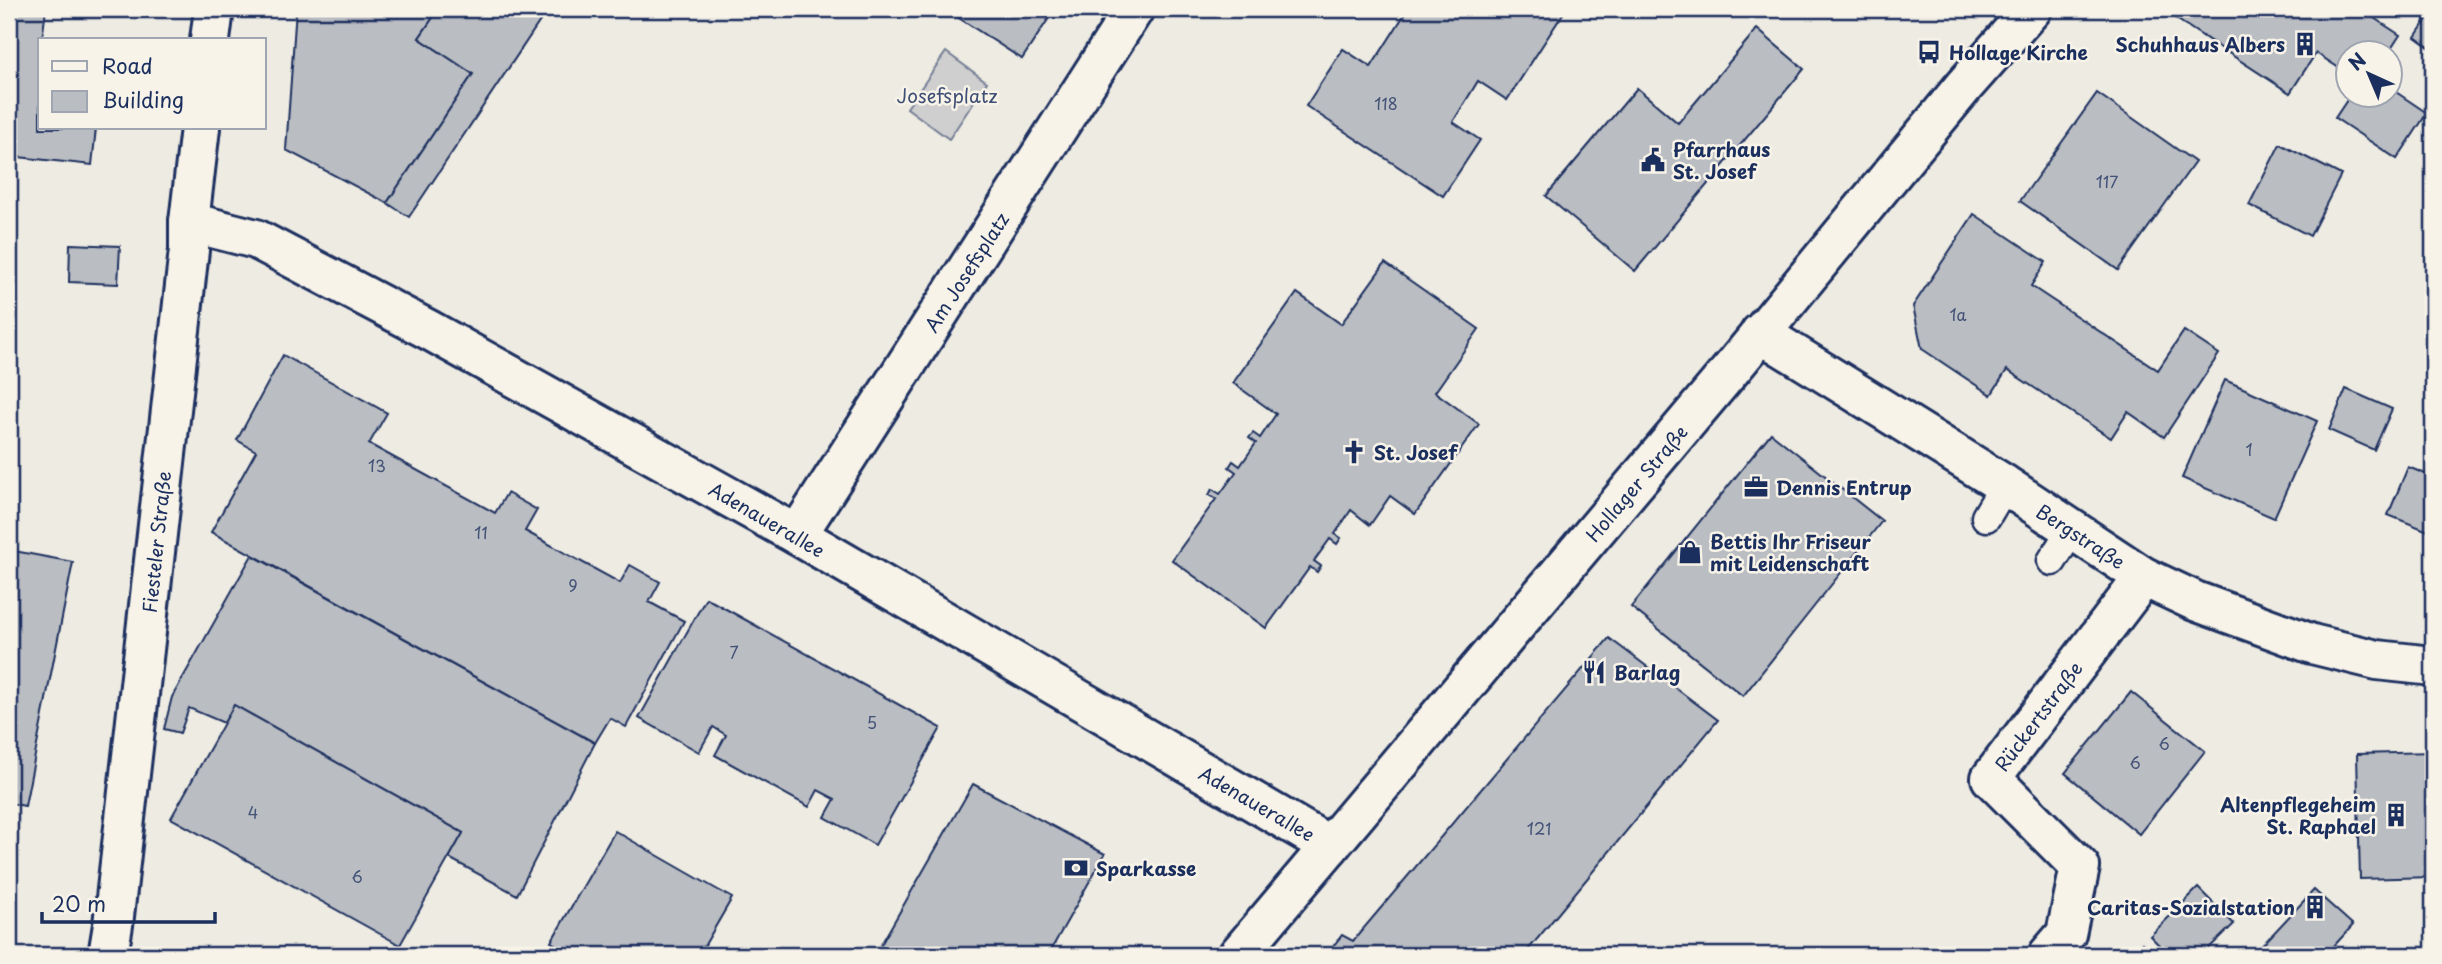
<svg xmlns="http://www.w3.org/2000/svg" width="2442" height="964" font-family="'Playpen Sans',sans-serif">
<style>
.green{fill:#cfcfcf;stroke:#757f96;stroke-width:2}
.building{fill:#babdc2;stroke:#1b2f5e;stroke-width:2}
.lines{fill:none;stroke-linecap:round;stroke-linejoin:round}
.service-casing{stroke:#1b2f5e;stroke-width:33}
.minor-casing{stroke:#1b2f5e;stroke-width:44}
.secondary-casing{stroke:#1b2f5e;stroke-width:44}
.service{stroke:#f7f3e8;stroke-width:28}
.minor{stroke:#f7f3e8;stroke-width:38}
.secondary{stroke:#f7f3e8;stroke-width:38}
.labels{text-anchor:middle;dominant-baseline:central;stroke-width:5;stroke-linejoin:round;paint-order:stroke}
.number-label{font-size:16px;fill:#435277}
.poi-label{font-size:19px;font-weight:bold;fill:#1b2f5e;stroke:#f7f3e8;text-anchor:start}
.park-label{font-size:19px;fill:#3f4f75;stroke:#f7f3e8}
.street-label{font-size:19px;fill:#1b2f5e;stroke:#f7f3e8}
</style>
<rect width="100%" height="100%" fill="#eeebe2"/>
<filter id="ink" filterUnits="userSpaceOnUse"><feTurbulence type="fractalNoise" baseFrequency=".0143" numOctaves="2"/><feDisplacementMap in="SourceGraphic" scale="14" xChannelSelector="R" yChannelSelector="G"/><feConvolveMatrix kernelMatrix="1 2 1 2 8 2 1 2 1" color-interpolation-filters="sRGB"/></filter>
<g filter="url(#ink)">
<path class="green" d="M 946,52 L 987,82 L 949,139 L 907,108 Z"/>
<g class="building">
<path d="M 9,9 L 46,9 L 42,40 L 40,40 L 40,128 L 96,128 L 92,165 L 9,156 Z"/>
<path d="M 296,9 L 439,9 L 419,38 L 473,74 L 387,203 L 286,150 Z"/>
<path d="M 439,9 L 548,9 L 409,217 L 387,203 L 473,74 L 419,38 Z"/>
<path d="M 945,9 L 1055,9 L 1022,59 Z"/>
<path d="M 1408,9 L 1566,9 L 1507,100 L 1478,81 L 1453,122 L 1480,140 L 1443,196 L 1306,106 L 1343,49 L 1371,67 Z"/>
<path d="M 2161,9 L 2360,9 L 2400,35 L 2389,52 L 2348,52 L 2348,74 L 2316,53 L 2290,93 Z"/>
<path d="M 2433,10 L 2433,50 L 2415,37 Z"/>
<path d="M 1757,29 L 1804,69 L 1635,271 L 1546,196 L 1637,88 L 1678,123 Z"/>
<path d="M 2390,88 L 2427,113 L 2397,159 L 2335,118 L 2351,94 L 2390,94 Z"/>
<path d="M 2097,93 L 2195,162 L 2118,270 L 2020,201 Z"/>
<path d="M 2280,144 L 2341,175 L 2310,236 L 2249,205 Z"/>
<path d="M 1974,214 L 2046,262 L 2031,286 L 2158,370 L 2184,331 L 2219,354 L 2164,437 L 2128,412 L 2111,438 L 2007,370 L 1991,395 L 1922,349 L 1913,306 Z"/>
<path d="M 70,244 L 120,246 L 118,284 L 69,282 Z"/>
<path d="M 1385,263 L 1479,329 L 1435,392 L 1479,424 L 1415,514 L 1390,496 L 1370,525 L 1351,510 L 1335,534 L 1341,538 L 1337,544 L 1330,539 L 1314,561 L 1321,566 L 1317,572 L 1310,567 L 1266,628 L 1172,560 L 1216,499 L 1209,495 L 1212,489 L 1220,494 L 1236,472 L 1229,467 L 1233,461 L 1240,466 L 1256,443 L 1249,438 L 1253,433 L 1260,438 L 1276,414 L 1233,383 L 1297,293 L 1341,324 Z"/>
<path d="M 283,355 L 387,413 L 369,444 L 495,513 L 507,493 L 537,510 L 525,531 L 620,583 L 630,565 L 660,582 L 649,602 L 684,621 L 626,727 L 610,718 L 595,743 L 211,532 L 256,451 L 237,440 Z"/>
<path d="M 2225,380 L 2317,421 L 2274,518 L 2182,478 Z"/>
<path d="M 2346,389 L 2392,409 L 2374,450 L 2329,430 Z"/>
<path d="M 1771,433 L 1882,521 L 1743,696 L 1631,607 Z"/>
<path d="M 2408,467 L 2433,477 L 2433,533 L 2388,515 Z"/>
<path d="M 9,550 L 73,562 L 25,806 L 9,803 Z"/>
<path d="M 252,555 L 595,743 L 517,895 L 449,858 L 463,833 L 234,705 L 224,723 L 189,708 L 180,733 L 164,729 L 172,697 Z"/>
<path d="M 706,598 L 941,728 L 875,845 L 825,817 L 835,799 L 818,790 L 809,807 L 715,755 L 726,735 L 713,727 L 699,752 L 639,718 Z"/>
<path d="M 1609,638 L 1718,720 L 1524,955 L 1326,955 L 1342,935 L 1353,941 Z"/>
<path d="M 2131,692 L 2205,751 L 2139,834 L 2065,773 Z"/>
<path d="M 234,705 L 463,833 L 400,945 L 171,818 Z"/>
<path d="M 2433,752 L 2433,877 L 2360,879 L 2357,754 Z"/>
<path d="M 973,784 L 1105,854 L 1048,955 L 875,955 Z"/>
<path d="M 615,831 L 732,898 L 699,955 L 574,955 L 551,942 Z"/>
<path d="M 2198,888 L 2234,924 L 2202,955 L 2169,955 L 2150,936 Z"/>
<path d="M 2314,890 L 2353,925 L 2332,948 L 2339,955 L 2253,955 Z"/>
<path d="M 2142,943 L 2156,955 L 2131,955 Z"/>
</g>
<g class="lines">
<g class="service-casing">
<g id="service">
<path d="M 1986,517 L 2005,485"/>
<path d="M 2052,561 L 2072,529"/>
</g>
</g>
<g class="minor-casing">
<g id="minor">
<path d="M 210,40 L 214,9"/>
<path d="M 189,222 L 256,239 L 429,330 L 797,535 L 1330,846"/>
<path d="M 1760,333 L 2005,485 L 2144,577 L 2195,601 L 2312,644 L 2377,660 L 2433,666"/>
<path d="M 797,535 L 1134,9"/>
<path d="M 108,955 L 113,925 L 189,250 L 189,222 L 200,128"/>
<path d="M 2048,955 L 2066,934 L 2080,867 L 1991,778 L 2144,577"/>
</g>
</g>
<g class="secondary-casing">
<path id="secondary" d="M 1238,955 L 1734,366 L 1964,86 L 2032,9"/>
</g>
<use href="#service" class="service"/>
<use href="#minor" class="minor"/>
<use href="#secondary" class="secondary"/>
</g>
</g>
<defs>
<g id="building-bare" transform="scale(1.89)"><path d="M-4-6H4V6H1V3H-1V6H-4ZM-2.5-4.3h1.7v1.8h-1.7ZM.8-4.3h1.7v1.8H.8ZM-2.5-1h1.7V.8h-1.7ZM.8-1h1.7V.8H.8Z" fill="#1b2f5e" stroke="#f7f3e8" stroke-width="2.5" paint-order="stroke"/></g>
<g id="bus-bare" transform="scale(1.89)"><path d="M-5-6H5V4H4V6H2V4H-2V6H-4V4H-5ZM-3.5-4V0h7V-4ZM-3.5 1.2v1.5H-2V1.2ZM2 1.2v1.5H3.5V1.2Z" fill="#1b2f5e" stroke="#f7f3e8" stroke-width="2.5" paint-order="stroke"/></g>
<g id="civic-bare" transform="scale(1.89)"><path d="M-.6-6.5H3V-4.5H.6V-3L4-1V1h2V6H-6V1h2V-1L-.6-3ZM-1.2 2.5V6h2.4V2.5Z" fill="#1b2f5e" stroke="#f7f3e8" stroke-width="2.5" paint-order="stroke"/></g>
<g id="church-bare" transform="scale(1.89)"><path d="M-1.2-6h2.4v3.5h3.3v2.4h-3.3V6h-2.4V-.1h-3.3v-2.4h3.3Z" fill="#1b2f5e" stroke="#f7f3e8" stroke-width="2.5" paint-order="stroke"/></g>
<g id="office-bare" transform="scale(1.89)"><path d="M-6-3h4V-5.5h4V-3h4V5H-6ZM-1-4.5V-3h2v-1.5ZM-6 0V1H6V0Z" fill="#1b2f5e" stroke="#f7f3e8" stroke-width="2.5" paint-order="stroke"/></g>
<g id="shop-bare" transform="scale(1.89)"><path d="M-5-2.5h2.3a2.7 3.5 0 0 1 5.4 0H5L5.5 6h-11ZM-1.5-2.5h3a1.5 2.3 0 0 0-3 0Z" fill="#1b2f5e" stroke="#f7f3e8" stroke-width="2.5" paint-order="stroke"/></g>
<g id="restaurant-bare" transform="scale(1.89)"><path d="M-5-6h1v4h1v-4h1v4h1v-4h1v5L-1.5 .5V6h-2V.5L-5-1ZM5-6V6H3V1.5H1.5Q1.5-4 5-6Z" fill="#1b2f5e" stroke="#f7f3e8" stroke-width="2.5" paint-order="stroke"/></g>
<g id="bank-bare" transform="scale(1.89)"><path d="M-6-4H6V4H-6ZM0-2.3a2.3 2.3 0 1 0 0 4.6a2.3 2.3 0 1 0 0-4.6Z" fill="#1b2f5e" stroke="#f7f3e8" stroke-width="2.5" paint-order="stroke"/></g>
</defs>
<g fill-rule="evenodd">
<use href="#building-bare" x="2305" y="44"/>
<use href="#bus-bare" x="1929" y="52"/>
<use href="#civic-bare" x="1653" y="160"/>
<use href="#church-bare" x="1354" y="452"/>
<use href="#office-bare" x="1756" y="487"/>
<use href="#shop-bare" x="1690" y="552"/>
<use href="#restaurant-bare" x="1594" y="672"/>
<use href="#building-bare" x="2396" y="815"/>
<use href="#bank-bare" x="1076" y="868"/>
<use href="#building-bare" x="2315" y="907"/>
</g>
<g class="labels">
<g class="number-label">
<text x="1386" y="103">118</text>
<text x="2107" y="181">117</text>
<text x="1958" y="314">1a</text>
<text x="2249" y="449">1</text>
<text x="377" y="465">13</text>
<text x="481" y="532">11</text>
<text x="573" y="585">9</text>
<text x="734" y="652">7</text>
<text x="872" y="722">5</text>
<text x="2164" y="743">6</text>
<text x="2135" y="762">6</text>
<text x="253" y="812">4</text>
<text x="1539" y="828">121</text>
<text x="357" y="876">6</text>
</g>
<g class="poi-label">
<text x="2285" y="44" text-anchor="end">Schuhhaus Albers</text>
<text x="1949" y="52">Hollage Kirche</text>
<text x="1673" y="149">Pfarrhaus<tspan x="1673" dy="22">St. Josef</tspan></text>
<text x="1374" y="452">St. Josef</text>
<text x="1776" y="487">Dennis Entrup</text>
<text x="1710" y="541">Bettis Ihr Friseur<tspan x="1710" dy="22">mit Leidenschaft</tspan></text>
<text x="1614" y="672">Barlag</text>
<text x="2376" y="804" text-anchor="end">Altenpflegeheim<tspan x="2376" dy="22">St. Raphael</tspan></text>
<text x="1096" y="868">Sparkasse</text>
<text x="2295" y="907" text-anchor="end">Caritas-Sozialstation</text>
</g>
<g class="park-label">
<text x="947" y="95">Josefsplatz</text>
</g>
<g class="street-label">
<text transform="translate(966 272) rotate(-57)">Am Josefsplatz</text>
<text transform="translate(1636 483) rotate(-50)">Hollager Straße</text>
<text transform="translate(767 519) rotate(30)">Adenauerallee</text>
<text transform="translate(2081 536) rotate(33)">Bergstraße</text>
<text transform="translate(156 542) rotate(-84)">Fiesteler Straße</text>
<text transform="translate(2038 716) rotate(-53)">Rückertstraße</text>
<text transform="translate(1257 803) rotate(30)">Adenauerallee</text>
</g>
</g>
<rect width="2442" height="964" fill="none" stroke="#f7f3e8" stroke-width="35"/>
<rect x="18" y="18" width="2407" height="929" fill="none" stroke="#1b2f5e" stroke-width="2.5" filter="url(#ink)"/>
<rect x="38" y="38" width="228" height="91" fill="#f7f3e8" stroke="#9fa5b1" stroke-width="2"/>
<rect x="52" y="61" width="35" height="10" fill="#f7f3e8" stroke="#9fa5b1" stroke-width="2"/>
<text x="102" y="74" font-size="21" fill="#1b2f5e">Road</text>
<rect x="52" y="91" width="35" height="21" fill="#babdc2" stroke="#9fa5b1" stroke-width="2"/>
<text x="102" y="108" font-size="21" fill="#1b2f5e">Building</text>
<g transform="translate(2369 74) rotate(316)"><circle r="33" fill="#f7f3e8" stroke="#9fa5b1" stroke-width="2"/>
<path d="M0-5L12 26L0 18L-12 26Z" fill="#1b2f5e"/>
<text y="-10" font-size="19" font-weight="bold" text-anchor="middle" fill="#1b2f5e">N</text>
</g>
<path d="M42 912v10h173v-10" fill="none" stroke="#1b2f5e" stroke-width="3.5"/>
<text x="52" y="912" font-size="21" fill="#1b2f5e" stroke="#f7f3e8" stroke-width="5" paint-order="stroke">20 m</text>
</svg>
